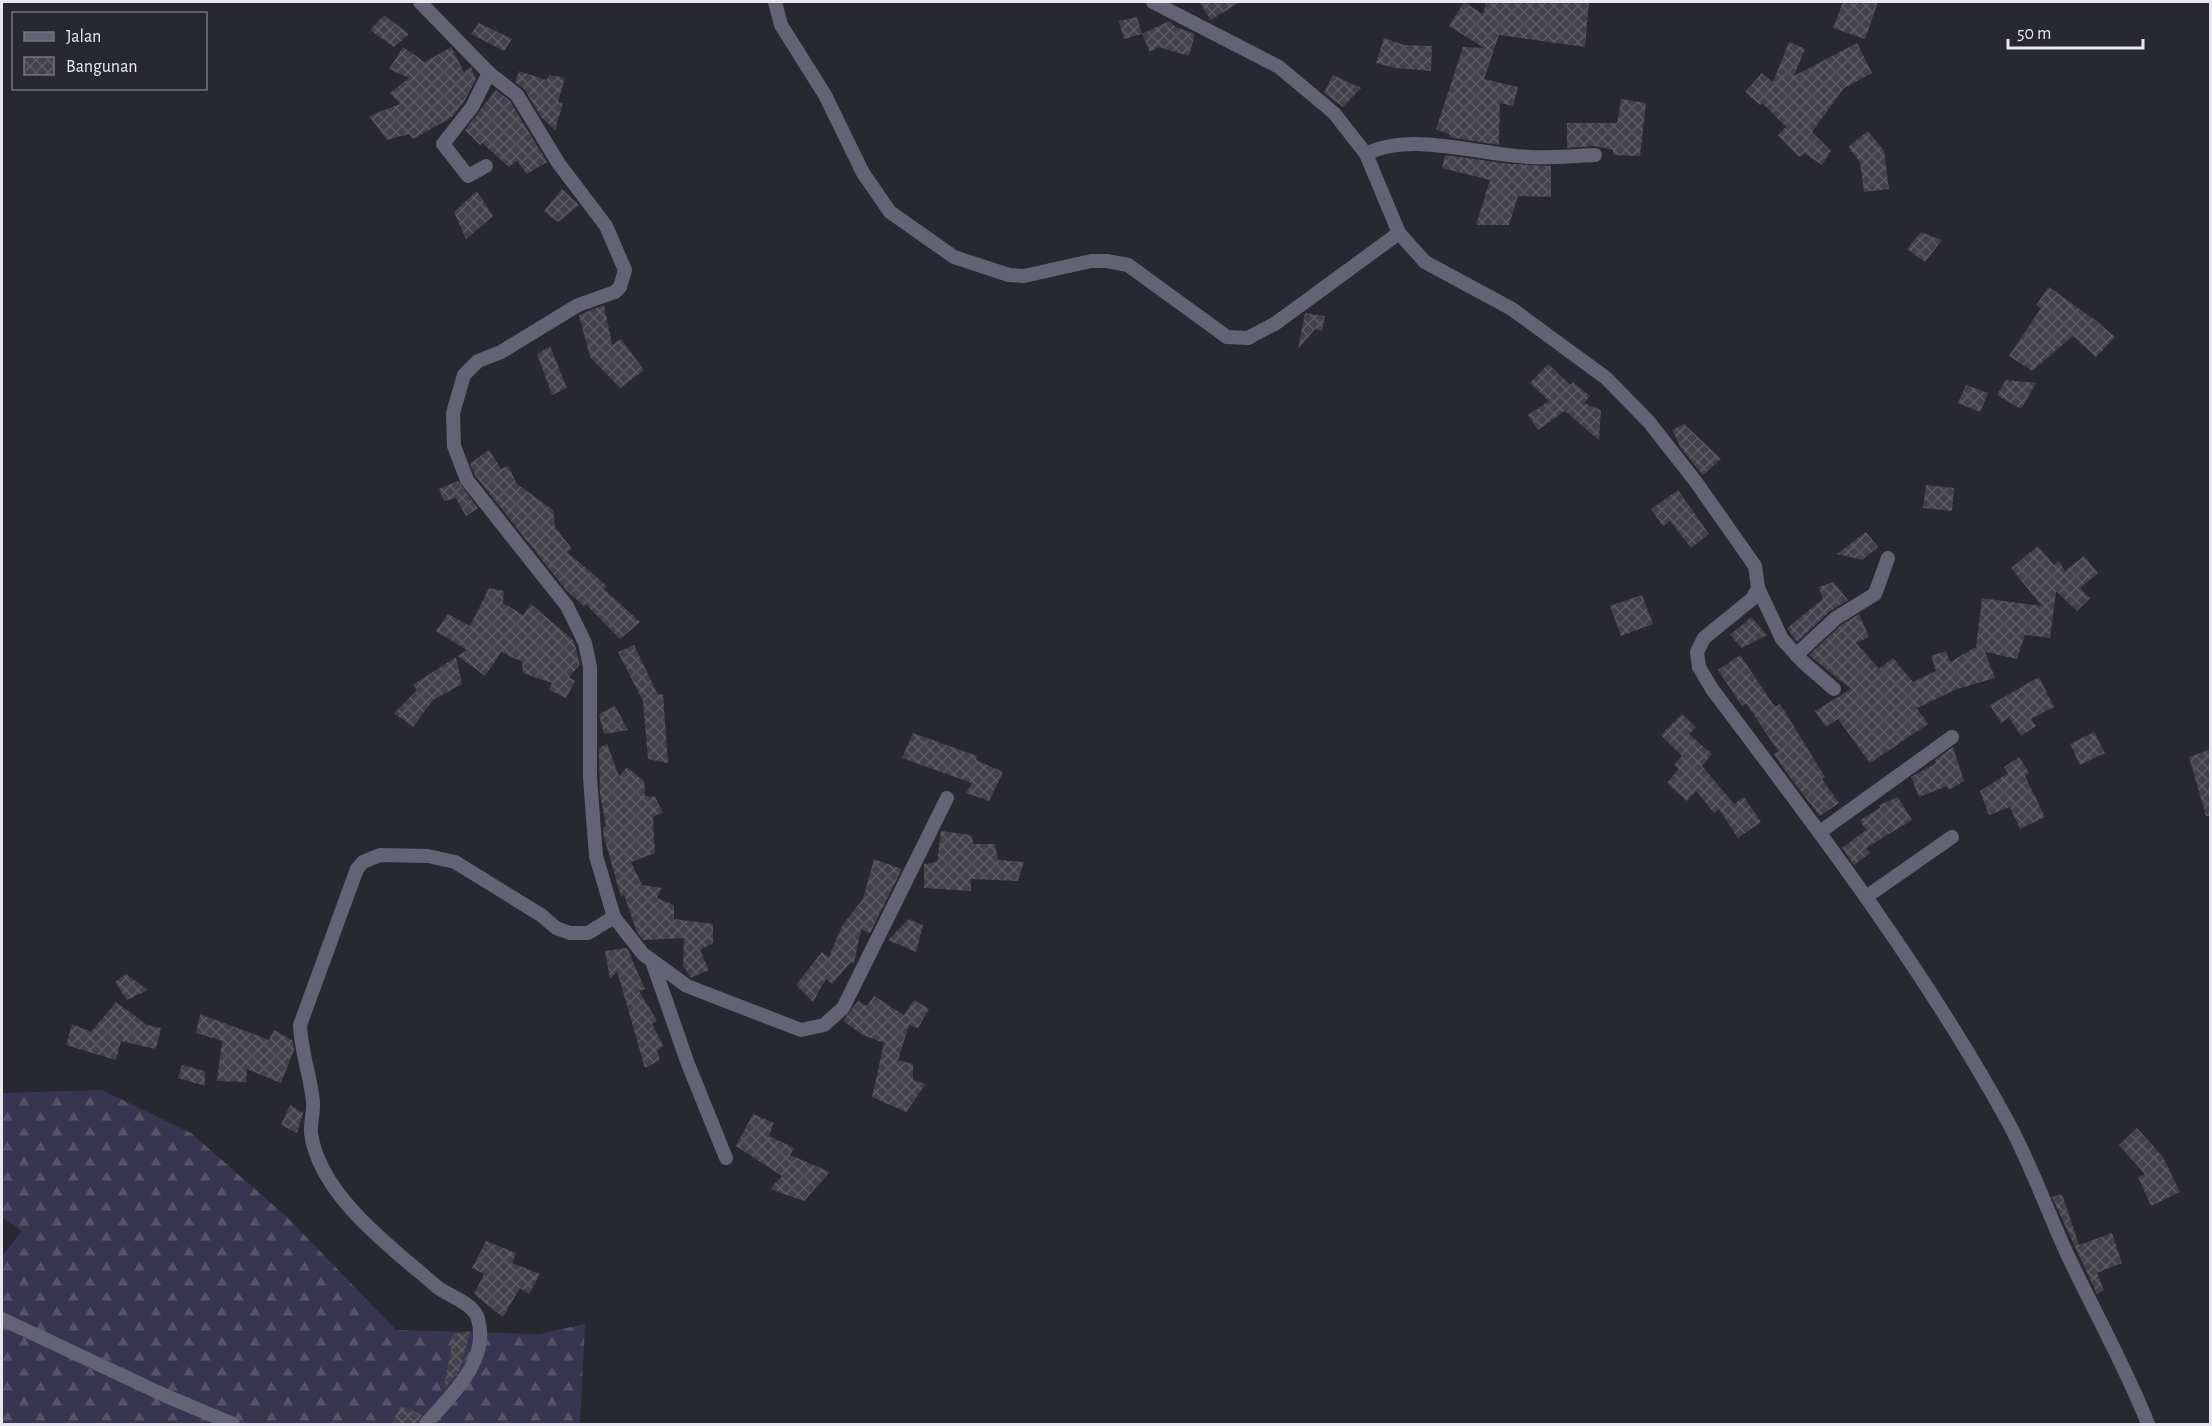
<svg xmlns="http://www.w3.org/2000/svg" width="2212" height="1426" font-family="'Alegreya Sans',sans-serif">
<style>
.forest{fill:url(#forest-firs)}
.building{fill:url(#building-cross-hatch)}
.lines{fill:none;stroke-linecap:round;stroke-linejoin:round}
.street{stroke:#646375;stroke-width:14}
</style>
<defs>
<pattern id="forest-firs" width="22" height="20" patternUnits="userSpaceOnUse" patternTransform="scale(1.5)"><rect width="22" height="20" fill="#383551"/><path d="M5 1l3.5 6h-7zM16 11l3.5 6h-7z" fill="#55526a"/></pattern>
<pattern id="building-cross-hatch" width="8" height="8" patternUnits="userSpaceOnUse" patternTransform="scale(1.5)"><rect width="8" height="8" fill="#42414c"/><path d="M0 0l8 8M0 8l8-8" fill="none" stroke="#5d5c66"/></pattern>
</defs>
<rect width="100%" height="100%" fill="#282832"/>
<path class="forest" d="M 102,1090 L 191,1133 L 287,1217 L 396,1330 L 539,1334 L 585,1324 L 580,1424 L 2,1424 L 2,1256 L 22,1231 L 2,1217 L 2,1093 Z"/>
<g class="building">
<path d="M 1199,2 L 1240,2 L 1211,20 Z"/>
<path d="M 1464,2 L 1483,14 L 1486,2 L 1589,2 L 1585,47 L 1499,35 L 1484,79 L 1518,87 L 1513,106 L 1500,103 L 1499,145 L 1449,137 L 1450,135 L 1436,129 L 1463,47 L 1484,48 L 1449,26 Z"/>
<path d="M 1843,2 L 1878,2 L 1865,39 L 1833,28 Z"/>
<path d="M 384,15 L 409,34 L 394,47 L 370,30 Z"/>
<path d="M 1137,17 L 1142,34 L 1124,39 L 1119,21 Z"/>
<path d="M 1169,21 L 1176,27 L 1195,34 L 1189,56 L 1159,47 L 1150,52 L 1142,34 Z"/>
<path d="M 479,23 L 512,39 L 504,51 L 471,34 Z"/>
<path d="M 1384,38 L 1404,45 L 1432,46 L 1431,71 L 1395,68 L 1376,63 Z"/>
<path d="M 1789,42 L 1805,49 L 1794,76 L 1857,43 L 1872,73 L 1844,88 L 1812,132 L 1831,151 L 1822,165 L 1804,153 L 1799,157 L 1778,135 L 1786,127 L 1762,103 L 1760,105 L 1745,92 L 1762,73 L 1773,82 Z"/>
<path d="M 403,47 L 425,62 L 451,47 L 464,72 L 471,67 L 476,79 L 464,102 L 452,117 L 413,139 L 409,134 L 387,140 L 369,116 L 400,104 L 390,93 L 409,78 L 389,69 Z"/>
<path d="M 519,71 L 546,80 L 550,75 L 565,78 L 558,102 L 563,103 L 555,130 L 541,117 L 525,90 L 515,82 Z"/>
<path d="M 1333,75 L 1361,88 L 1343,107 L 1324,93 Z"/>
<path d="M 496,90 L 510,101 L 547,162 L 527,174 L 517,161 L 509,167 L 482,143 L 480,145 L 465,130 Z"/>
<path d="M 1621,99 L 1646,103 L 1640,156 L 1613,155 L 1613,150 L 1595,146 L 1567,148 L 1567,123 L 1617,123 Z"/>
<path d="M 1868,131 L 1884,151 L 1889,189 L 1864,192 L 1860,162 L 1848,147 Z"/>
<path d="M 1445,155 L 1510,164 L 1551,166 L 1551,197 L 1518,196 L 1509,225 L 1476,225 L 1490,180 L 1442,168 Z"/>
<path d="M 562,189 L 579,205 L 558,222 L 544,211 Z"/>
<path d="M 477,191 L 493,216 L 466,239 L 454,212 Z"/>
<path d="M 1921,232 L 1942,240 L 1925,262 L 1907,249 Z"/>
<path d="M 2049,287 L 2099,323 L 2115,337 L 2096,357 L 2073,336 L 2032,371 L 2009,356 L 2041,308 L 2036,305 Z"/>
<path d="M 604,305 L 612,345 L 621,339 L 644,370 L 620,388 L 590,357 L 579,315 Z"/>
<path d="M 1305,313 L 1325,316 L 1322,331 L 1315,329 L 1298,349 Z"/>
<path d="M 550,346 L 567,388 L 552,395 L 537,354 Z"/>
<path d="M 1548,364 L 1571,385 L 1573,382 L 1590,396 L 1584,403 L 1601,410 L 1599,440 L 1565,411 L 1538,430 L 1528,415 L 1549,401 L 1530,383 Z"/>
<path d="M 2006,380 L 2036,383 L 2021,409 L 1997,395 Z"/>
<path d="M 1966,385 L 1988,393 L 1980,412 L 1958,403 Z"/>
<path d="M 1684,424 L 1721,459 L 1703,475 L 1681,448 L 1672,430 Z"/>
<path d="M 489,450 L 501,469 L 508,466 L 517,484 L 553,510 L 555,527 L 572,549 L 567,552 L 607,586 L 604,589 L 640,622 L 620,639 L 586,604 L 584,606 L 566,590 L 475,475 L 470,464 Z"/>
<path d="M 458,481 L 478,508 L 466,516 L 456,498 L 444,501 L 439,489 Z"/>
<path d="M 1926,485 L 1954,488 L 1952,511 L 1923,508 Z"/>
<path d="M 1678,490 L 1709,534 L 1691,548 L 1670,521 L 1663,526 L 1651,509 Z"/>
<path d="M 1866,532 L 1878,547 L 1862,560 L 1837,554 Z"/>
<path d="M 2038,546 L 2054,565 L 2059,561 L 2065,571 L 2084,556 L 2098,573 L 2080,588 L 2090,598 L 2077,611 L 2056,591 L 2050,638 L 2025,635 L 2017,659 L 1985,652 L 1995,678 L 1957,689 L 1917,708 L 1928,724 L 1870,763 L 1838,719 L 1826,727 L 1815,711 L 1851,689 L 1809,655 L 1841,625 L 1859,614 L 1869,637 L 1856,643 L 1879,669 L 1893,658 L 1913,682 L 1936,671 L 1931,656 L 1946,651 L 1950,662 L 1976,647 L 1982,598 L 2042,606 L 2011,568 Z"/>
<path d="M 1833,582 L 1848,600 L 1830,611 L 1797,642 L 1787,628 L 1823,599 L 1819,587 Z"/>
<path d="M 489,588 L 504,591 L 503,603 L 523,615 L 531,604 L 574,641 L 580,665 L 569,677 L 575,681 L 566,698 L 549,690 L 552,683 L 523,673 L 522,662 L 501,652 L 485,676 L 458,656 L 467,650 L 436,631 L 448,614 L 470,626 Z"/>
<path d="M 1642,595 L 1653,624 L 1621,636 L 1610,606 Z"/>
<path d="M 1751,617 L 1767,635 L 1742,648 L 1730,635 Z"/>
<path d="M 634,645 L 658,695 L 663,694 L 668,763 L 648,759 L 643,701 L 618,652 Z"/>
<path d="M 1740,655 L 1775,707 L 1780,704 L 1790,720 L 1825,777 L 1822,779 L 1839,803 L 1820,816 L 1789,776 L 1774,754 L 1778,751 L 1746,703 L 1742,706 L 1718,670 Z"/>
<path d="M 456,657 L 462,684 L 433,700 L 413,727 L 394,713 L 417,690 L 413,685 Z"/>
<path d="M 2039,677 L 2054,707 L 2031,719 L 2036,726 L 2021,736 L 2009,717 L 2001,723 L 1990,705 Z"/>
<path d="M 615,706 L 628,730 L 604,734 L 599,714 Z"/>
<path d="M 1682,714 L 1696,727 L 1689,734 L 1712,754 L 1702,766 L 1734,804 L 1744,797 L 1761,822 L 1738,838 L 1719,809 L 1714,813 L 1696,791 L 1687,801 L 1667,783 L 1679,769 L 1674,765 L 1682,756 L 1661,735 Z"/>
<path d="M 2094,732 L 2105,753 L 2080,765 L 2070,744 Z"/>
<path d="M 913,733 L 977,756 L 976,760 L 1003,772 L 989,801 L 966,793 L 972,783 L 902,758 Z"/>
<path d="M 607,744 L 619,776 L 627,767 L 644,781 L 645,796 L 655,797 L 663,812 L 653,817 L 655,853 L 631,862 L 642,885 L 662,888 L 657,898 L 674,905 L 674,919 L 713,924 L 713,943 L 700,950 L 709,970 L 691,978 L 683,966 L 684,938 L 643,940 L 637,932 L 624,895 L 621,897 L 604,837 L 603,827 L 606,826 L 600,795 L 599,748 Z"/>
<path d="M 1953,747 L 1964,781 L 1949,790 L 1947,786 L 1919,797 L 1911,777 L 1936,763 L 1935,760 Z"/>
<path d="M 2211,749 L 2211,816 L 2206,816 L 2189,757 Z"/>
<path d="M 2019,757 L 2029,773 L 2025,776 L 2045,817 L 2020,829 L 2010,807 L 1989,815 L 1980,791 L 2008,773 L 2004,767 Z"/>
<path d="M 1898,797 L 1912,820 L 1866,848 L 1870,853 L 1854,865 L 1842,848 L 1866,830 L 1860,820 L 1880,808 L 1879,805 Z"/>
<path d="M 941,831 L 971,835 L 974,844 L 995,844 L 998,860 L 1024,862 L 1018,881 L 971,879 L 971,891 L 924,888 L 924,864 L 937,862 Z"/>
<path d="M 874,859 L 902,869 L 870,933 L 861,930 L 854,963 L 851,962 L 832,984 L 826,979 L 813,1002 L 796,985 L 822,952 L 829,957 L 842,926 L 863,899 Z"/>
<path d="M 909,919 L 923,925 L 916,952 L 888,940 Z"/>
<path d="M 627,948 L 645,989 L 639,991 L 657,1021 L 652,1024 L 663,1045 L 657,1051 L 660,1060 L 645,1068 L 617,971 L 610,979 L 605,951 Z"/>
<path d="M 126,974 L 148,990 L 127,1000 L 115,982 Z"/>
<path d="M 874,996 L 904,1015 L 914,1000 L 929,1009 L 918,1028 L 909,1025 L 898,1060 L 913,1064 L 913,1080 L 926,1084 L 906,1112 L 872,1097 L 884,1043 L 863,1035 L 843,1021 L 858,1001 L 867,1006 Z"/>
<path d="M 116,1002 L 147,1025 L 161,1028 L 156,1049 L 121,1041 L 116,1060 L 66,1045 L 72,1024 L 91,1032 Z"/>
<path d="M 200,1014 L 269,1040 L 274,1030 L 292,1040 L 294,1050 L 281,1083 L 247,1069 L 246,1082 L 217,1081 L 222,1041 L 196,1033 Z"/>
<path d="M 182,1065 L 205,1071 L 205,1086 L 178,1078 Z"/>
<path d="M 290,1105 L 303,1113 L 297,1133 L 281,1125 Z"/>
<path d="M 753,1114 L 774,1123 L 769,1136 L 794,1148 L 790,1155 L 830,1172 L 804,1201 L 770,1189 L 782,1176 L 736,1146 Z"/>
<path d="M 2137,1128 L 2163,1157 L 2180,1192 L 2151,1206 L 2138,1177 L 2145,1174 L 2119,1145 Z"/>
<path d="M 2062,1194 L 2079,1245 L 2112,1233 L 2122,1263 L 2097,1273 L 2104,1290 L 2097,1294 L 2052,1197 Z"/>
<path d="M 486,1241 L 516,1253 L 512,1263 L 540,1274 L 529,1294 L 520,1288 L 503,1317 L 474,1294 L 484,1274 L 472,1268 Z"/>
<path d="M 470,1331 L 460,1369 L 446,1387 L 444,1387 L 454,1334 Z"/>
<path d="M 401,1406 L 422,1415 L 417,1425 L 391,1425 Z"/>
</g>
<g class="lines">
<g class="street">
<path d="M 420,2 L 489,73 L 517,95 L 559,164 L 606,226 L 625,270 L 620,287 L 615,292 L 578,305 L 501,352 L 478,361 L 464,375 L 453,413 L 454,446 L 467,480 L 567,606 L 585,643 L 590,667 L 590,778 L 596,856 L 614,917 L 643,954 L 687,986 L 801,1030 L 824,1025 L 843,1008 L 947,798"/>
<path d="M 775,2 L 781,25 L 825,95 L 863,173 L 890,212 L 954,257 L 1009,275 L 1024,276 L 1091,261 L 1107,261 L 1128,265 L 1227,337 L 1248,338 L 1276,323 L 1399,233"/>
<path d="M 1153,2 L 1279,67 L 1334,113 L 1366,154 L 1399,233 L 1425,262 L 1512,309 L 1606,378 L 1649,422 L 1696,482 L 1755,566 L 1758,588 L 1752,599 L 1704,638 L 1697,652 L 1699,667 L 1712,689 C 1817,828 1923,967 2007,1120 C 2031,1164 2047,1211 2068,1256 C 2095,1313 2125,1366 2148,1424"/>
<path d="M 1366,154 C 1411,131 1481,155 1530,157 C 1551,158 1573,156 1595,155"/>
<path d="M 486,166 L 468,176 L 443,144 L 472,107 L 489,73"/>
<path d="M 1758,588 L 1782,639 L 1803,662 L 1834,689"/>
<path d="M 1796,655 L 1836,618 L 1875,594 L 1888,558"/>
<path d="M 1820,832 L 1952,737"/>
<path d="M 1866,897 L 1952,837"/>
<path d="M 652,961 L 688,1064 L 726,1158"/>
<path d="M 2,1319 L 166,1396 L 233,1424"/>
<path d="M 426,1424 C 451,1395 490,1361 478,1319 C 474,1303 448,1296 436,1286 C 392,1248 319,1195 311,1133 C 310,1123 314,1112 313,1101 C 310,1075 301,1051 300,1025 L 357,869 L 363,862 L 380,855 L 428,856 L 455,862 L 541,915 L 556,928 L 570,933 L 588,933 L 614,917"/>
</g>
</g>
<rect width="2212" height="1426" fill="none" stroke="#e7e7ed" stroke-width="6"/>
<rect x="12" y="12" width="195" height="78" fill="#282832" stroke="#74747d" stroke-width="1.5"/>
<rect x="24" y="32" width="30" height="9" fill="#646375" stroke="#74747d" stroke-width="1.5"/>
<text x="66" y="42" font-size="18" fill="#e7e7ed">Jalan</text>
<rect x="24" y="57" width="30" height="18" fill="url(#building-cross-hatch)" stroke="#74747d" stroke-width="1.5"/>
<text x="66" y="72" font-size="18" fill="#e7e7ed">Bangunan</text>
<path d="M2008 39v9h135v-9" fill="none" stroke="#e7e7ed" stroke-width="3"/>
<text x="2017" y="39" font-size="18" fill="#e7e7ed" stroke="#282832" stroke-width="4.5" paint-order="stroke">50 m</text>
</svg>
